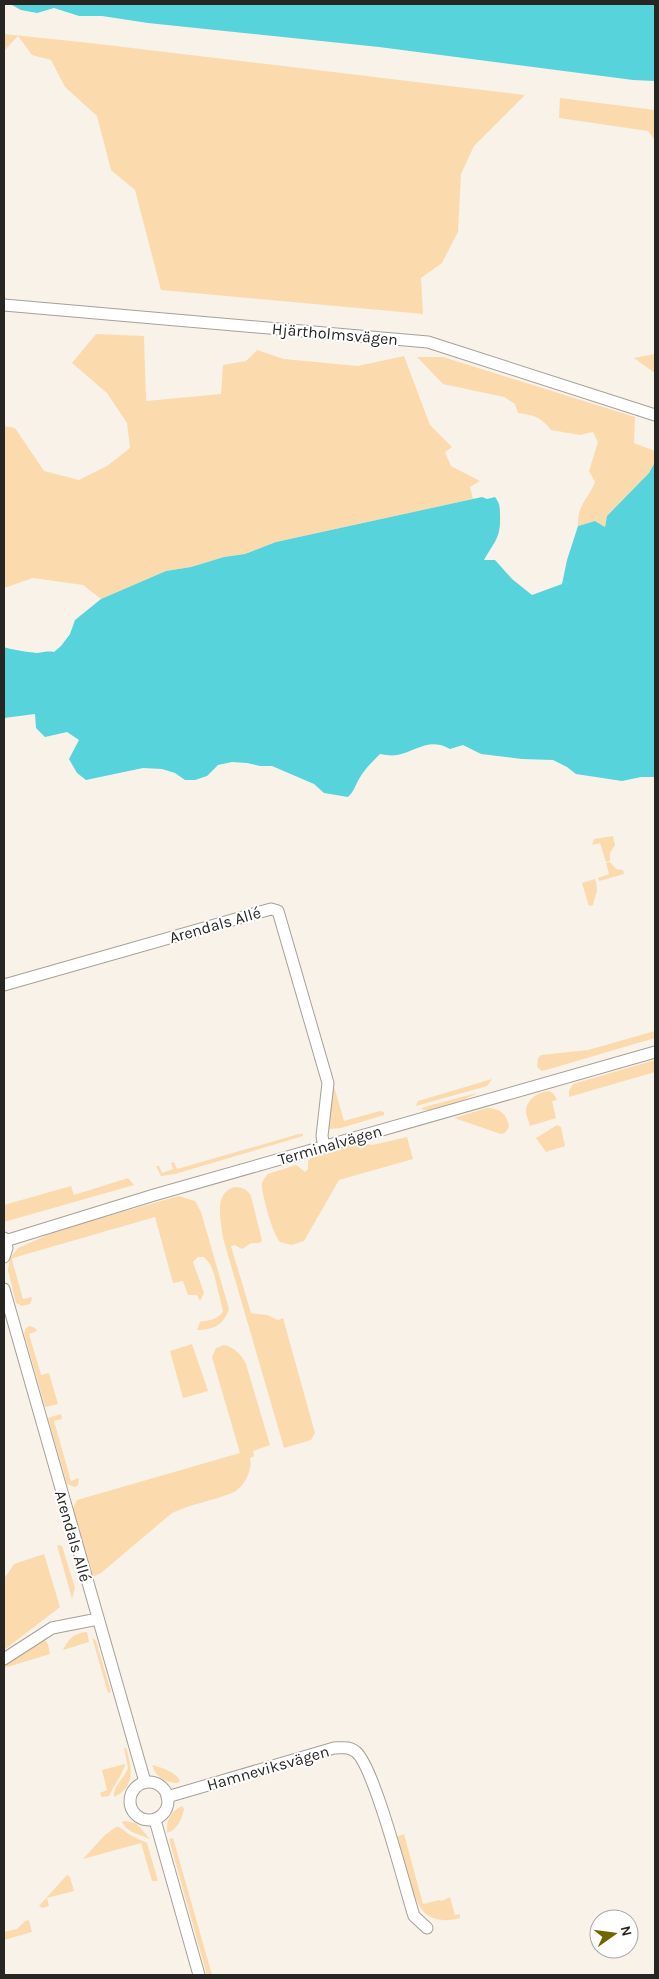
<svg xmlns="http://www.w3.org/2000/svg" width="659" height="1979" font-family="Karla,sans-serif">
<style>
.green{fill:#fbdbae}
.water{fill:#57d3dc}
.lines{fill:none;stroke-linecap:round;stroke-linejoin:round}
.minor-casing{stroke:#a6a097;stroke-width:13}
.minor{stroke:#fff;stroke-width:11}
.labels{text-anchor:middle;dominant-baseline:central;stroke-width:4;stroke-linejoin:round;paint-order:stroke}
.street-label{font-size:16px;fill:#282623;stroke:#fff}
</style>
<rect width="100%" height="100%" fill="#f8f2e9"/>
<g class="green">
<path d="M 4,34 L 90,43 L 525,95 L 474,146 L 461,174 L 458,232 L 442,263 L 421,278 L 423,314 L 161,290 L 135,190 L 111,170 L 97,116 L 65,87 L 51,60 L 32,55 L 18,36 L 4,51 Z"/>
<path d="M 560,98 L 655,110 L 655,140 L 648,131 L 559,118 Z"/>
<path d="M 96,334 L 144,336 L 146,401 L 221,394 L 223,365 L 246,361 L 257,350 L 284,359 L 358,366 L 404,356 L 430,425 L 452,447 L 445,452 L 451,466 L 480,481 L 470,487 L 473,499 L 276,542 L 245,554 L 224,557 L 191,567 L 166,571 L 101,599 L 83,585 L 33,578 L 4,588 L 4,426 L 15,428 L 44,471 L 79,480 L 107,466 L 130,448 L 127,423 L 107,393 L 72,363 Z"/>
<path d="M 655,354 L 655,373 L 634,358 Z"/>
<path d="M 417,357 L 443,357 L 635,417 L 634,443 L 655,451 L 655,462 L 649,473 L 607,516 L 605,527 L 595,521 L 578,526 C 577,504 588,500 595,482 L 589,471 L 598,442 L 593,432 L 580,435 L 551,430 C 541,417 534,415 518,413 L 515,404 L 504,397 L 443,384 Z"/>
<path d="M 613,836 L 615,845 L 610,853 L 610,861 L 606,862 L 600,843 L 592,845 L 594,839 Z"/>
<path d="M 610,862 L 616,869 L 623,870 L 624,874 L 599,881 L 598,878 L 609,874 L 606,863 Z"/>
<path d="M 595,879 C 599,892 596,892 593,905 L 589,906 L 582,883 Z"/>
<path d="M 655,1031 L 655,1038 L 546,1070 L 542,1071 L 537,1067 L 538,1058 L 541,1055 L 588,1050 Z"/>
<path d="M 655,1060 L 655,1072 L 569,1097 L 569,1091 L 573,1084 Z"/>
<path d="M 492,1079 L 487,1086 L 416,1106 L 418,1101 Z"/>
<path d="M 333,1083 L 344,1121 L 380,1111 L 384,1112 L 384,1115 L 341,1128 L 329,1129 Z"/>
<path d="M 549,1091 L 553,1093 L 557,1100 L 552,1101 L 556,1118 L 530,1126 C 529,1121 525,1114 526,1109 C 528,1098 539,1092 549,1091 Z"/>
<path d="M 477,1093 C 464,1100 435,1114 421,1109 L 424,1107 Z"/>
<path d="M 487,1108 C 500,1108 507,1114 509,1127 L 505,1133 L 501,1134 L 454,1118 Z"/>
<path d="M 557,1125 L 561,1127 L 565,1146 L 546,1152 L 536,1138 Z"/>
<path d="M 299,1134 L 303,1134 L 303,1136 L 175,1174 L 161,1176 L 156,1166 L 159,1166 L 162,1173 L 173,1169 L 171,1163 L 174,1162 L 177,1169 Z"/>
<path d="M 407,1137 L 413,1159 L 339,1180 L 304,1241 L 292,1245 L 280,1242 C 272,1232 264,1201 262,1188 C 261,1183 264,1178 268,1174 L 296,1165 L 305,1172 L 308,1169 L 308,1161 L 313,1157 L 361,1143 L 373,1145 Z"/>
<path d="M 128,1178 L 134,1185 L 4,1222 L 4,1205 L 71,1186 L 74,1195 Z"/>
<path d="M 234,1187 C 242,1187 247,1189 251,1196 L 262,1241 L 259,1243 L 251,1243 L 242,1249 L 235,1245 L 231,1246 L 251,1313 L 267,1315 L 278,1320 L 283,1318 L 315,1433 L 311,1440 L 284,1448 L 223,1238 C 221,1221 213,1194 234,1187 Z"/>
<path d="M 179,1196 L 195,1201 L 201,1212 L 229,1309 C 224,1325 213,1330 197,1330 L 200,1322 C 209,1320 218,1320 223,1311 L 214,1274 L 210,1264 L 204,1257 L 198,1257 L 193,1262 L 204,1293 L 200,1301 L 197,1295 L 188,1295 L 183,1281 L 173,1283 L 155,1217 L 13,1258 L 12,1260 L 23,1299 L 32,1297 L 32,1299 L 30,1304 L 22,1306 L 16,1303 L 8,1270 L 10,1258 L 18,1248 L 61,1229 Z"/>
<path d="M 30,1326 L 35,1328 L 37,1331 L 29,1334 L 41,1375 L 49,1373 L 58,1404 L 45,1407 L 24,1333 L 26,1328 Z"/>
<path d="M 192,1344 L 208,1391 L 183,1398 L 170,1351 Z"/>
<path d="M 224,1345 C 234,1347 242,1355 246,1364 L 270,1445 L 253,1451 L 254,1456 L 250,1458 C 253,1470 244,1488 232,1493 C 212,1501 191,1504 172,1513 L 101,1573 L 93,1577 L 73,1508 L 77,1500 L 240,1453 L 212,1357 L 216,1348 Z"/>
<path d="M 61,1414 L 62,1419 L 54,1421 L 71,1481 L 79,1478 L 78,1485 L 75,1487 L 67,1484 L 48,1418 Z"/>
<path d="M 57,1545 L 62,1546 L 75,1588 L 72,1599 Z"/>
<path d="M 44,1554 L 60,1607 L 4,1650 L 4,1579 L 14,1564 Z"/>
<path d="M 87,1632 L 89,1642 L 63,1650 C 68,1639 74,1633 87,1632 Z"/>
<path d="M 92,1637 L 96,1641 L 111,1692 L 108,1693 Z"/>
<path d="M 44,1639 L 48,1644 L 50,1654 L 4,1668 L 4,1664 Z"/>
<path d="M 124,1748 L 126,1748 C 132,1766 136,1787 114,1797 C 113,1785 124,1779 128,1768 Z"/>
<path d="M 125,1764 C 124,1772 113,1787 109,1796 L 102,1797 L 100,1793 L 107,1790 L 102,1770 Z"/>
<path d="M 152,1765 C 162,1768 175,1771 180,1781 L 177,1783 C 164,1782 156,1777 152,1765 Z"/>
<path d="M 182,1806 L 184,1809 C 182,1819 177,1830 167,1833 C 166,1820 170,1812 182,1806 Z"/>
<path d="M 124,1821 L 136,1823 L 150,1839 C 138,1834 128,1833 122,1822 Z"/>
<path d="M 116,1827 L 119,1827 L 130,1835 L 147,1843 L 158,1881 L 152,1881 L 141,1843 L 83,1859 L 105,1835 Z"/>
<path d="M 404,1834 L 423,1904 L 440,1900 L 442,1901 L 450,1897 L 455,1915 L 460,1914 L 460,1918 C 448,1921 437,1922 426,1914 C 412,1903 401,1855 396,1837 Z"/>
<path d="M 173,1838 L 212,1975 L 207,1975 L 169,1839 Z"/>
<path d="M 67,1875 L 70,1877 L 74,1891 L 47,1898 L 49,1906 L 42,1908 L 39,1906 Z"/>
<path d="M 29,1920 L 32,1932 L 4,1940 L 4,1932 L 17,1929 L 25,1921 Z"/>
</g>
<g class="water">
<path d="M 10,4 L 655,4 L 655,81 L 633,80 L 379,47 L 148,23 L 102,16 L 79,16 L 54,8 L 37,13 L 21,10 Z"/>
<path d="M 655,462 L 655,777 L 641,777 L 622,781 L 576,774 L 567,767 L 553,760 L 522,759 L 481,754 L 463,745 L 450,749 C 429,737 417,751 397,755 C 391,756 386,755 380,754 C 372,762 364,770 359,779 C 355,786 354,791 348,797 L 324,793 L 314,784 L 272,766 L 260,766 L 247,763 L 232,762 L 218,765 L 207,776 L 195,780 L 185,780 L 175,773 L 162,769 L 143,768 L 86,780 L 77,773 L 69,759 L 79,740 L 67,732 L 45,737 L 36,728 L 35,714 L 4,718 L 4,647 C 7,649 34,653 37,653 C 44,652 48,651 54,652 L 61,646 L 70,634 L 75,620 L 101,599 L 166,571 L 191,567 L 224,557 L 245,554 L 276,542 L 482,497 L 487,499 L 495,497 C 500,504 500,507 500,516 C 501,538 494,542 484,560 L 495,560 L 512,579 L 532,595 L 562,584 L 567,560 L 578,526 L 595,521 L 605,527 L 607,516 L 649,473 Z"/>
</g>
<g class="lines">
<g class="minor-casing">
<g id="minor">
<path d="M 4,305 L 428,342 L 655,415"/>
<path d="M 4,985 L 271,909 L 278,911 L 328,1083 L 322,1136 L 324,1147"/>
<path d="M 4,1238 L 7,1248 L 4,1257"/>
<path d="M 5,1241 L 154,1195 L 655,1052"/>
<path d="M 4,1289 L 145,1782"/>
<path d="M 4,1659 L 52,1628 L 98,1619"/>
<circle cx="149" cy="1801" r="19"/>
<path d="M 167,1797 L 334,1748 C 342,1748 349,1746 356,1752 C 374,1766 405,1888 414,1916 L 427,1928"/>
<path d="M 155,1820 L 199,1975"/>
</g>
</g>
<use href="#minor" class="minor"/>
</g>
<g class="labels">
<g class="street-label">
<text transform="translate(335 334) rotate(5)">Hjärtholmsvägen</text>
<text transform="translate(215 925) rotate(-16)">Arendals Allé</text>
<text transform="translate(330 1145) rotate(-16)">Terminalvägen</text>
<text transform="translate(73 1536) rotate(74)">Arendals Allé</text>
<text transform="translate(268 1768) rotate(-16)">Hamneviksvägen</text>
</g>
</g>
<rect width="659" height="1979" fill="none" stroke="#282623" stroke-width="10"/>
<g transform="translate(614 1934) rotate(76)"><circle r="24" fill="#ffffff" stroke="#a9a8a7"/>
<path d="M0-4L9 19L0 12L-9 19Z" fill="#6e6700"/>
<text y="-8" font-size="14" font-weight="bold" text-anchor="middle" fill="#282623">N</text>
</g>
</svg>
